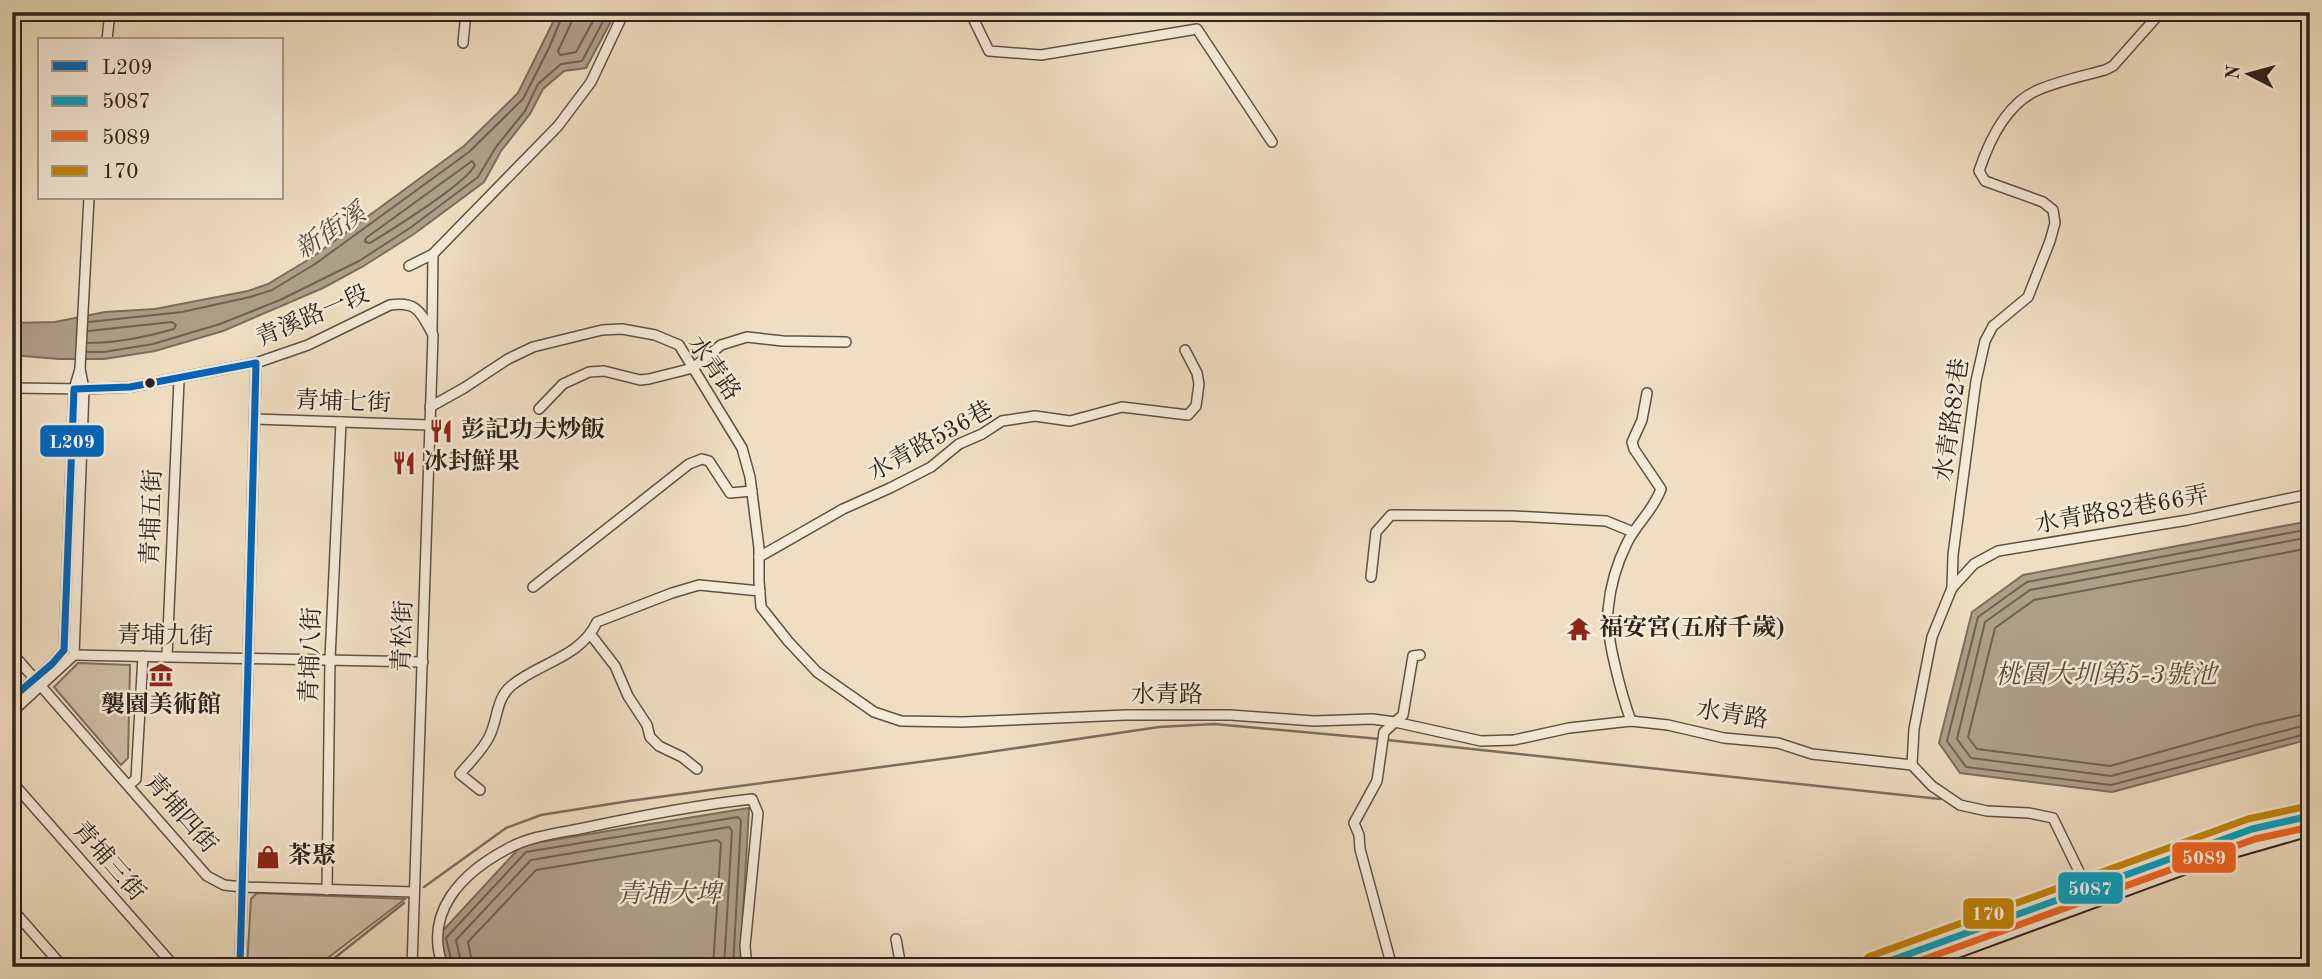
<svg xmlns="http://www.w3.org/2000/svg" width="2322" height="979" font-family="'Old Standard TT','Noto Serif TC',serif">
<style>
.green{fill:#cebea5;stroke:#7e7160;stroke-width:2}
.water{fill:#ae9f89;stroke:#7b6e5d;stroke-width:2}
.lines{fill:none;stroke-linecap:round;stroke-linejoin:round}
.shore{stroke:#6e6252;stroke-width:2}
.stream{stroke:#7b6e5d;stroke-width:2.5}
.street-casing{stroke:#5f5244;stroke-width:12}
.secondary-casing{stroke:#2f241b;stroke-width:16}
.street{stroke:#f5ead7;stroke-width:9}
.secondary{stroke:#f5ead7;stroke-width:12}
.bus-1-casing{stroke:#f5ead7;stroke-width:12}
.bus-2-casing{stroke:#f5ead7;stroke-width:12}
.bus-3-casing{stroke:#f5ead7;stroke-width:12}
.bus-4-casing{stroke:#f5ead7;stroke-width:12}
.bus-1{stroke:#0065bd;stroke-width:7}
.bus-2{stroke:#02a2c5;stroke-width:7}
.bus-3{stroke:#f26522;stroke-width:7}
.bus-4{stroke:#c58607;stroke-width:7}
.bus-dot{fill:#2f241b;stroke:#f5ead7;stroke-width:2.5}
.labels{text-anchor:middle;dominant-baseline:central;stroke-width:5;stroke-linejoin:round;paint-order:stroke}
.street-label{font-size:24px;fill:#2f241b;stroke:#f5ead7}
.poi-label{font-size:24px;font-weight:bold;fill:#2f241b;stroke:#f5ead7;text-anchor:start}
.water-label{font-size:26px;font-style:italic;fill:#5b4f42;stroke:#f5ead7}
.line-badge{stroke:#f5ead7;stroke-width:2.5}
.badge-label{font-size:19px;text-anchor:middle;font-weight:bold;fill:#fff}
</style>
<rect width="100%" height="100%" fill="#efdec1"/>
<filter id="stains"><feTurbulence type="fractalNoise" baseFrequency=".00286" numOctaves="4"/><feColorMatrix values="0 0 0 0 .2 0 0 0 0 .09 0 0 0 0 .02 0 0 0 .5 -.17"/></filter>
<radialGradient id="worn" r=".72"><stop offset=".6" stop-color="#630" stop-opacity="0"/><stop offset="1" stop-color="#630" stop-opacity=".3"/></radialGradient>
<g class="green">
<path d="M 78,663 L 130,665 L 128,758 L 121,765 L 54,687 Z"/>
<path d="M 257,893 L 405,899 L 316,967 L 247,967 L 251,899 Z"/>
</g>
<g class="water">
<path d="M 558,12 L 616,12 L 586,68 L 564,71 L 543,89 L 530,114 L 501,151 L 484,182 L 414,234 L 362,267 L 323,288 L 223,331 L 155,351 L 104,359 L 59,359 L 12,355 L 12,323 L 55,322 L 105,312 L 155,309 L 248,291 L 268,284 L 311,258 L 464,146 L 518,93 Z"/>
<path d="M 2310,521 L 2310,739 L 2112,792 L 1960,773 L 1939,743 L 1972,612 L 2023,575 Z"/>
<path d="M 749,808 L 740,967 L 447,967 L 437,937 L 522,845 Z"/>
</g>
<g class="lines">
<g class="shore">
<path d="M 573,12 L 572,21 L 558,51 L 560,55 L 576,52 L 598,12"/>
<path d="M 472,161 L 475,165 C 466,184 391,230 370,243 L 365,242 L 366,238 Z"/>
<path d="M 89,322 L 182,312 L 250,297 L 272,290 L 315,264 L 469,152 L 523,99 L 549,48 L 564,12"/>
<path d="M 88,343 C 117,343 146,337 174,329 L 176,325 L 172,322 L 88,331"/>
<path d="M 87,352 L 104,352 L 153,344 L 220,324 L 280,300 L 359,261 L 410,228 L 478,177 L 496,147 L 525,111 L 538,84 L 561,64 L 582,61 L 608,12"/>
<path d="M 2310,529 L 2027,582 L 1978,617 L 1947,741 L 1966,767 L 2111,785 L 2310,733"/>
<path d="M 2310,537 L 2030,590 L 1985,622 L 1957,739 L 1971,758 L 2111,776 L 2310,724"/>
<path d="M 2310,548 L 2034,600 L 1995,628 L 1968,737 L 1977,749 L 2110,766 L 2256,725 L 2310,713"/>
<path d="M 453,967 L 446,938 L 526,852 L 738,817 L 741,821 L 733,967"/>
<path d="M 462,967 L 456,940 L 531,860 L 729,827 L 732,831 L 724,967"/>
<path d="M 473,967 L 468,942 L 536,870 L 717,840 L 721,843 L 713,967"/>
</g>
<g class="stream">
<path d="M 1387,740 L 1940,799"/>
<path d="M 424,887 L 506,828 L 541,815 L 629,801 L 956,757 L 1159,727 L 1214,724 L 1380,739"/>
<path d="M 323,967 L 404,903"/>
</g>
<g class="street-casing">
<g id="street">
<path d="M 970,12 L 989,51 L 1041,55 L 1197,29 L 1272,142"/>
<path d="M 107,40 L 110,12"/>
<path d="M 463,43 L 466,12"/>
<path d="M 433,254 L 558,126 L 591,82 L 624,12"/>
<path d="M 409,266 L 433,254 L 432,331"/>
<path d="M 80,369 L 89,198"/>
<path d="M 12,388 L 84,389 L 130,387 L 256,363 L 308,345 L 390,305 C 418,301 421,313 433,335 L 412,967"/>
<path d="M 430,407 L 464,388 L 508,359 L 533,347 L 602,330 L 622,329 L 655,335 L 679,345 L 742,448 L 750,477 L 759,548 L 759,581 L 761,607 L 788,641 L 817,672 L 874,712 L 901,721 L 963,722 L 1126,715 L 1230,715 L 1314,721 L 1372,719 L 1395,722 L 1481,741 L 1514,740 L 1569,728 L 1631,721 L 1668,725 L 1724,738 L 1778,743 L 1812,754 L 1912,765 L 1932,786 L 1960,805 L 1987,811 L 2029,813 L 2053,818 L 2089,892"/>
<path d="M 539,409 L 563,384 L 589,372 L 604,371 L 640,380 L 649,379 L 693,368 L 721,345 L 747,337 L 783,341 L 846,342"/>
<path d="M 255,419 L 429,425"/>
<path d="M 759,557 L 843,509 L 890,488 L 931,467 L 959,444 L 982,434 L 1002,421 L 1035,416 L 1070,421 L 1122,407 L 1188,415 L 1196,406 L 1199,384 L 1197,373 L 1185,350"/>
<path d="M 1371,577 L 1376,532 L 1391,515 L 1514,516 L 1606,521 L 1633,532"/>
<path d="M 533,587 L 689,464 L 702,459 L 709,461 L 730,493 L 752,491"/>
<path d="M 1952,588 L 1974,564 L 1998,551 L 2188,520 L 2310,494"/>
<path d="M 591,635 L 615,666 L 628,696 L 647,725 L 650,737 L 659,746 L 682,757 L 697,769"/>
<path d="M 12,653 L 207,876 L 224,885 L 242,887 L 414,892"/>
<path d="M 74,655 L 423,662"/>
<path d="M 167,656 L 179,380"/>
<path d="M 12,698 L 52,664 L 64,650 L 74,389 L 80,369 L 84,389 L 74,655 L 12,712"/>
<path d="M 1631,721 C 1622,696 1605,635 1608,610 C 1610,588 1617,563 1627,543 C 1637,523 1653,511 1661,489 L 1634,449 L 1632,442 L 1642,420 L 1647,393"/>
<path d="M 1912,765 L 1914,729 L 1932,637 L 1952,588 L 1953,555 L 1976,381 L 1985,341 L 1993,326 L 2028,297 L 2050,241 L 2055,223 L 2053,210 L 2043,202 L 1985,181 L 1979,171 C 1989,141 2007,103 2038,90 C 2059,81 2083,76 2105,70 L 2113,66 L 2161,12"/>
<path d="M 12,782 L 175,967"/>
<path d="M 129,785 L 136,779 L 143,656"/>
<path d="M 480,790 L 460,774 C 470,762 484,749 490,735 C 498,718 496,699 511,686 C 540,662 580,658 597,622 L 672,593 L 699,585 L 760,591"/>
<path d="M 327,890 L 330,659 L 341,422"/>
<path d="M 12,909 L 63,967"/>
<path d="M 896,939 L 901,967"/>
<path d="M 240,967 L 256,363"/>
<path d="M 443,967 C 423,912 462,873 507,849 C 530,836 559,833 584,828 C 640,816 696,805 752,799 L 758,813 L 745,946 L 747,967"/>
<path d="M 1392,967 L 1360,849 L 1359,835 L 1354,823 L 1377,781 L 1384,732 L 1403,715 L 1413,656 L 1420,655"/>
</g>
</g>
<g class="secondary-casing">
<g id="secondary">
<path d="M 1872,967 L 2252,829 L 2310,816"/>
<path d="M 1914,967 L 2216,856 L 2310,829"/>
</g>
</g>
<use href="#street" class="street"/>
<use href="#secondary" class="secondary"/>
<g class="bus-1-casing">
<path id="bus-1" d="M 12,698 L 52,664 L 64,650 L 74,389 L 130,387 L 256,363 L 240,967"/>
</g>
<g class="bus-2-casing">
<path id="bus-2" d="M 1873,967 L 2252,829 L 2310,816"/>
</g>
<g class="bus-3-casing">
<path id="bus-3" d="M 1903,967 L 2255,839 L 2310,827"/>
</g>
<g class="bus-4-casing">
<path id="bus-4" d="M 1868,957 L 2248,819 L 2308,806"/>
</g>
<use href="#bus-1" class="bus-1"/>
<use href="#bus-2" class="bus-2"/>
<use href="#bus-3" class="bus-3"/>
<use href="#bus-4" class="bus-4"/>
</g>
<defs>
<g id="restaurant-bare" transform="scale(1.89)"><path d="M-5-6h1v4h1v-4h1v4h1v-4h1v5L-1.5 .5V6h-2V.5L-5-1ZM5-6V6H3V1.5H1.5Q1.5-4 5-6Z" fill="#8f2418" stroke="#f5ead7" stroke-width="2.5" paint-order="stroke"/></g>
<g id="temple-bare" transform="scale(1.89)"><path d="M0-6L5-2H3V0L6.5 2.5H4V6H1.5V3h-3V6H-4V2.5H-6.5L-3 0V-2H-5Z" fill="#8f2418" stroke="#f5ead7" stroke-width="2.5" paint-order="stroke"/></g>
<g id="museum-bare" transform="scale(1.89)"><path d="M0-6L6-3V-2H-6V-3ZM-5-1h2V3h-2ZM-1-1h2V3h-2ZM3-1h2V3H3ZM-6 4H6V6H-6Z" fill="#8f2418" stroke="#f5ead7" stroke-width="2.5" paint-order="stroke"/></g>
<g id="shop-bare" transform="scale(1.89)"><path d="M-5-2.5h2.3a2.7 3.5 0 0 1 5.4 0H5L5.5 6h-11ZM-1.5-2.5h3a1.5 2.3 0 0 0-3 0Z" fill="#8f2418" stroke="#f5ead7" stroke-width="2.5" paint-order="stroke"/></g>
</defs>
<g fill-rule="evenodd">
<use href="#restaurant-bare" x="441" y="431"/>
<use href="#restaurant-bare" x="404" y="463"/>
<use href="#temple-bare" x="1579" y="629"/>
<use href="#museum-bare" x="161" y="675"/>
<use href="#shop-bare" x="268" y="857"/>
</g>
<circle class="bus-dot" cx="150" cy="383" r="6"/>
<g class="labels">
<g class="street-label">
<text transform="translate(313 317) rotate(-23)">青溪路一段</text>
<text transform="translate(713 369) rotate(55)">水青路</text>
<text transform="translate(343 403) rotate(2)">青埔七街</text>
<text transform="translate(1953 420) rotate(-82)">水青路82巷</text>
<text transform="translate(931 442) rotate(-29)">水青路536巷</text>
<text transform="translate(2122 511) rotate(-10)">水青路82巷66弄</text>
<text transform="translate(153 517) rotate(-88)">青埔五街</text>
<text transform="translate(404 636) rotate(-88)">青松街</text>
<text transform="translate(165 637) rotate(1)">青埔九街</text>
<text transform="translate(312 655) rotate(-88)">青埔八街</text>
<text x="1167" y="696">水青路</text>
<text transform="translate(1732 716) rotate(9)">水青路</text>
<text transform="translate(180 814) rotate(49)">青埔四街</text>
<text transform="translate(108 862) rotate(49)">青埔三街</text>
</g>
<g class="poi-label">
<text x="461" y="431">彭記功夫炒飯</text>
<text x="424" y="463">冰封鮮果</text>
<text x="1599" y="629">福安宮(五府千歲)</text>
<text x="161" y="706" text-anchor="middle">襲園美術館</text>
<text x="288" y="857">茶聚</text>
</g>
<g class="water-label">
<text transform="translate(331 232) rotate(-33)">新街溪</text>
<text x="2106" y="676">桃園大圳第5-3號池</text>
<text x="669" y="895">青埔大埤</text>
</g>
</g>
<g class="line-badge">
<rect x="39" y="424" width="66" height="34" rx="7" fill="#0065bd"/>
<rect x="2171" y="841" width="66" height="33" rx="7" fill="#f26522"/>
<rect x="2057" y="871" width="67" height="34" rx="7" fill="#02a2c5"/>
<rect x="1962" y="897" width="53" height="33" rx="7" fill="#c58607"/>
</g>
<g class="badge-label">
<text x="72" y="448">L209</text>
<text x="2204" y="864">5089</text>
<text x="2090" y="895">5087</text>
<text x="1988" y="920">170</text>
</g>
<rect width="2322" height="979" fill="none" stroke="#efdec1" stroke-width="42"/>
<rect x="14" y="14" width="2294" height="951" fill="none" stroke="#2f241b" stroke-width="3.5"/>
<rect x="21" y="21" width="2280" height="937" fill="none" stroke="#2f241b" stroke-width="2"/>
<rect x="38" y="38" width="245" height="161" fill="#f5ead7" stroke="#a69b8c" stroke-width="2"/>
<rect x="52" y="61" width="35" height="10" fill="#0065bd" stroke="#a69b8c" stroke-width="2"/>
<text x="102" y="74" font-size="21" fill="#2f241b">L209</text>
<rect x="52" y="96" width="35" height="10" fill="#02a2c5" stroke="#a69b8c" stroke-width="2"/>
<text x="102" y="108" font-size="21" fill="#2f241b">5087</text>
<rect x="52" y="131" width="35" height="10" fill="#f26522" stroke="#a69b8c" stroke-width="2"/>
<text x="102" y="144" font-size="21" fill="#2f241b">5089</text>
<rect x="52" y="166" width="35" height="10" fill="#c58607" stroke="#a69b8c" stroke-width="2"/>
<text x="102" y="178" font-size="21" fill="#2f241b">170</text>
<g transform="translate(2249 74) rotate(276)" stroke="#f5ead7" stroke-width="5" paint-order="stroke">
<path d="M0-5L12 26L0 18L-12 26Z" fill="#2f241b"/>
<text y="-10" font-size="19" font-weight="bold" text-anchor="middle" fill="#2f241b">N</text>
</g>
<rect width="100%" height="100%" filter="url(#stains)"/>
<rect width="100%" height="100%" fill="url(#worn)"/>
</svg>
